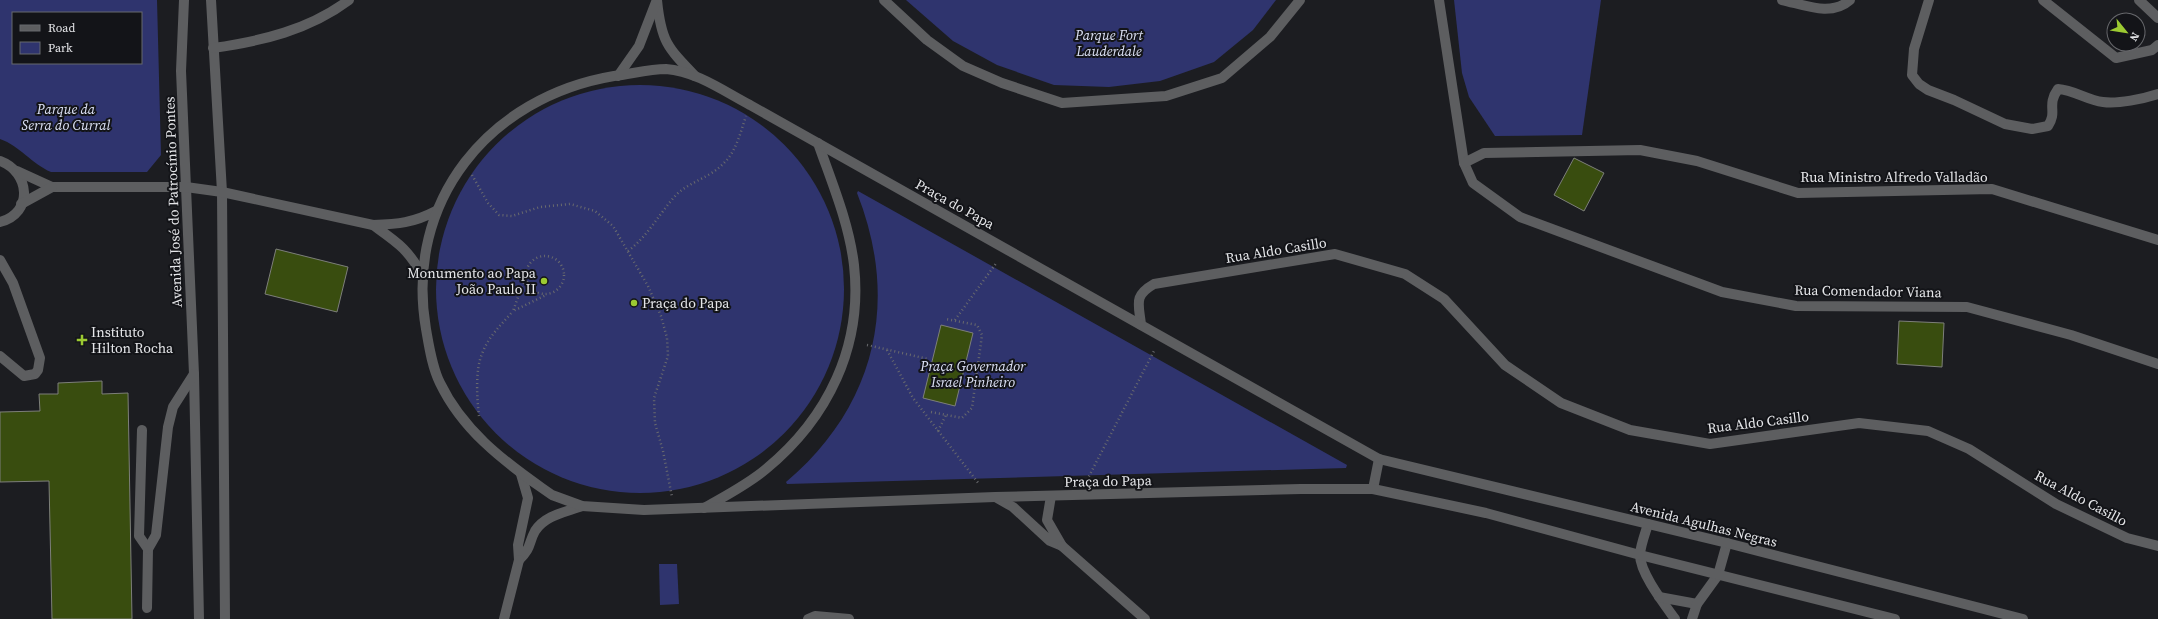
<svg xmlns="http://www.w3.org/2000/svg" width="2158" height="619" font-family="'Source Serif 4',serif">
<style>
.green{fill:#2f346e;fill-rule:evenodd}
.building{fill:#394d0f;stroke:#7d7f7a}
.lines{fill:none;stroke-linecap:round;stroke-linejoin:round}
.path{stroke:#696a6e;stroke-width:2.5;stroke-dasharray:1 3;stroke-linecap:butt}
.minor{stroke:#5d5e60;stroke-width:10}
.poi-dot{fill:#9cca32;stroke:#131418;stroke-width:1.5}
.labels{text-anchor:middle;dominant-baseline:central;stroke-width:4;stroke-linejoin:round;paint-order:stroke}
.park-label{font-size:14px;font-style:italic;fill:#dce1f5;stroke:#131418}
.street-label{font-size:14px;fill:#e5e6e9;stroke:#131418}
.poi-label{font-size:14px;fill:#e5e6e9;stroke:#131418;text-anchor:start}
</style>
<rect width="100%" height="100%" fill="#1c1d21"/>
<g class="green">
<path d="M 0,0 L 157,0 L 161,155 L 147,172 L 51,172 C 32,164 20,146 0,139 ZM 13,13 L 141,13 L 141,63 L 13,63 Z"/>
<path d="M 906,0 L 1276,0 L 1253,30 L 1214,62 L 1160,81 L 1109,87 L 1054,85 L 997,65 L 953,41 Z"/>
<path d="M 1454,0 L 1601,0 L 1582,135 L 1495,136 L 1469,97 L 1462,73 Z"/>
<circle cx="640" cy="289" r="204"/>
<path d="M 858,191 L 1347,465 L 1346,468 L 787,484 L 786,482 C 876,406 900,301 857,193 Z"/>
<path d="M 659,564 L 677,564 L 679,604 L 660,605 Z"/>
</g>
<g class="building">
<path d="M 1574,158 L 1604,173 L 1584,211 L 1554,195 Z"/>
<path d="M 276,249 L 348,267 L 337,312 L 265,294 Z"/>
<path d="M 1899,321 L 1944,323 L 1942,367 L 1897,364 Z"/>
<path d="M 941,325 L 973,333 L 955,406 L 923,398 Z"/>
<path d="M 102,381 L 102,394 L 128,393 L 132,619 L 52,619 L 49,481 L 0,482 L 0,412 L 40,411 L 39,394 L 58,394 L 58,383 Z"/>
</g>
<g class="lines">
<g class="path">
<path d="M 472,175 L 488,203 L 499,215 L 512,216 L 540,207 L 570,204 L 595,211 L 613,226 L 648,286 L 661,316 L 667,338 L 668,356 L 654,398 L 655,423 L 663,451 L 672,497"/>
<path d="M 628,251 C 648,236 659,214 676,195 C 685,186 698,181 710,174 C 735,159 738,140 746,116"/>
<circle cx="545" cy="275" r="19"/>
<path d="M 526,275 L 513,311 L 546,295"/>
<path d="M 955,320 L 997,262"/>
<path d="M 867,345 L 928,359"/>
<path d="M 887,350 L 913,398 L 979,484"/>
<path d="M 931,412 L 962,418 L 972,408 L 982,335 L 977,325 L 946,319"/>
<path d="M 479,416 C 477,399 475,370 482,354 C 488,337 501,325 513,311"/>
<path d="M 938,431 L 946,415"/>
<path d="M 1087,480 L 1154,351"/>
</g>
<g class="minor">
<path d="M 184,0 L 181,71 L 194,374 L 199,619"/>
<path d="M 211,0 L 222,192 L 225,619"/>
<path d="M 657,0 C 661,41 667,47 695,76"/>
<path d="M 884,0 L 927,40 L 963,66 L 1002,83 L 1062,103 L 1166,96 L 1222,78 L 1270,37 L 1300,0"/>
<path d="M 1439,0 L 1464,163 L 1473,183 L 1520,217 L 1722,292 L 1796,306 L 1967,307 L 2071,335 L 2158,364"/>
<path d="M 1782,0 C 1805,5 1831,17 1850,0"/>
<path d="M 1929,0 L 1914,49 L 1912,75 L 1919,84 L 1928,90 L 1954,100 L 2005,124 L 2032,129 L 2048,126 C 2058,111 2046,106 2058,89 C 2074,90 2087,100 2103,102 C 2118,104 2143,99 2158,94"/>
<path d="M 2043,0 L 2116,58 L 2152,50 L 2158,45"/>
<path d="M 2139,0 L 2158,18"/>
<path d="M 213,48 C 262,41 309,30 349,0"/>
<path d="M 618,76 L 639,46 L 656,2"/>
<path d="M 0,161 C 30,172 34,213 0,222"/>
<path d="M 1464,163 L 1484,153 L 1640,150 L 1697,161 L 1798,193 L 1992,189 L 2158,240"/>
<path d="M 17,171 L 52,187 L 186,187 L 222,192 L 373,225"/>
<path d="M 21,204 L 52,187"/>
<path d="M 0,260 L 13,283 L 40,358 L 38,370 L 35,374 L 24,376 L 0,356"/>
<path d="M 423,276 C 407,248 398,243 373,225 C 398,224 413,223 436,211"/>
<path d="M 1141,325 C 1139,304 1133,296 1154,284 L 1335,254 L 1405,274 L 1444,299 L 1505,365 L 1561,403 L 1630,430 L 1710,444 L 1859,423 L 1928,431 L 1969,449 L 2056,504 L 2127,538 L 2158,546"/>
<path d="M 142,430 L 139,536 L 148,549 L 147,608"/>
<path d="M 521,474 L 528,498 L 518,545 L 519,560 C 532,547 528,544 535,531 C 545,515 566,512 582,506"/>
<path d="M 1373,489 L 1379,459"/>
<path d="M 997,498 L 1013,507 L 1050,541 L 1062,546 L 1047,520 L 1051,496"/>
<path d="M 704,508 C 725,496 747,485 766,469 C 828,418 863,346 854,265 C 849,223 832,183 818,143"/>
<path d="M 1648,524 C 1645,534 1641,544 1640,554 C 1639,572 1665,605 1675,619"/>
<path d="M 1062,546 L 1145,619"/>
<path d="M 148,549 L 156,535 L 168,427 L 173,407 L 194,374"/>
<path d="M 1659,597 L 1697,604"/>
<path d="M 504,619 L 519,560"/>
<path d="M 808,619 L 815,616 L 849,619"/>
<path d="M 1692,619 L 1697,604 L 1718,575 L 1727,543"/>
<path d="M 1895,619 L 1640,555 L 1486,513 L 1373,489 L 1301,489 L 995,497 L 644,510 L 582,506 L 552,495 L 542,488 C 502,460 462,429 440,383 C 432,367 429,346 426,329 C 404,201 489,97 614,76 C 631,74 649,69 666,69 C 696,71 725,92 750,105 L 1379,459 L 1727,543 L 2023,619"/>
</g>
</g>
<g class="poi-dot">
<circle cx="544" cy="281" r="4"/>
<circle cx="634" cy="303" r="4"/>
<path d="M80 334h4v4h4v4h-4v4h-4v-4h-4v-4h4z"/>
</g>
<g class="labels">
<g class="park-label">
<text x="1109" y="35">Parque Fort<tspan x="1109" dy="16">Lauderdale</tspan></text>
<text x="66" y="109">Parque da<tspan x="66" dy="16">Serra do Curral</tspan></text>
<text x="973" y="366">Praça Governador<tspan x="973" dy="16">Israel Pinheiro</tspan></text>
</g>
<g class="street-label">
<text x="1894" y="177">Rua Ministro Alfredo Valladão</text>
<text transform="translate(173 202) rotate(-92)">Avenida José do Patrocínio Pontes</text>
<text transform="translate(955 204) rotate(29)">Praça do Papa</text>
<text transform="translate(1276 250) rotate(-9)">Rua Aldo Casillo</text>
<text transform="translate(1868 291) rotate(1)">Rua Comendador Viana</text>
<text transform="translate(1758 422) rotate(-7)">Rua Aldo Casillo</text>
<text transform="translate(1108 481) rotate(-1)">Praça do Papa</text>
<text transform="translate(2081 498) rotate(28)">Rua Aldo Casillo</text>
<text transform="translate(1704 524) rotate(14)">Avenida Agulhas Negras</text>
</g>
<g class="poi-label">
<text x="536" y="273" text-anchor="end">Monumento ao Papa<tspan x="536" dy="16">João Paulo II</tspan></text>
<text x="642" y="303">Praça do Papa</text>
<text x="91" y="332">Instituto<tspan x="91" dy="16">Hilton Rocha</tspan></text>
</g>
</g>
<rect x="12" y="12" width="130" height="52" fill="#131418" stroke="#67686c"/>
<rect x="20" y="25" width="20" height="6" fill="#5d5e60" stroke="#67686c"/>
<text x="48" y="32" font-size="12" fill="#e5e6e9">Road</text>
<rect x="20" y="42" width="20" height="12" fill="#2f346e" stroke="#67686c"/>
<text x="48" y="52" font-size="12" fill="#e5e6e9">Park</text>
<g transform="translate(2126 32) rotate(120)"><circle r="19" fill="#131418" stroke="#67686c"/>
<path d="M0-3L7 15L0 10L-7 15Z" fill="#9cca32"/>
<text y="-6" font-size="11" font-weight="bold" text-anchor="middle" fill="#e5e6e9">N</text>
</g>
</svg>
